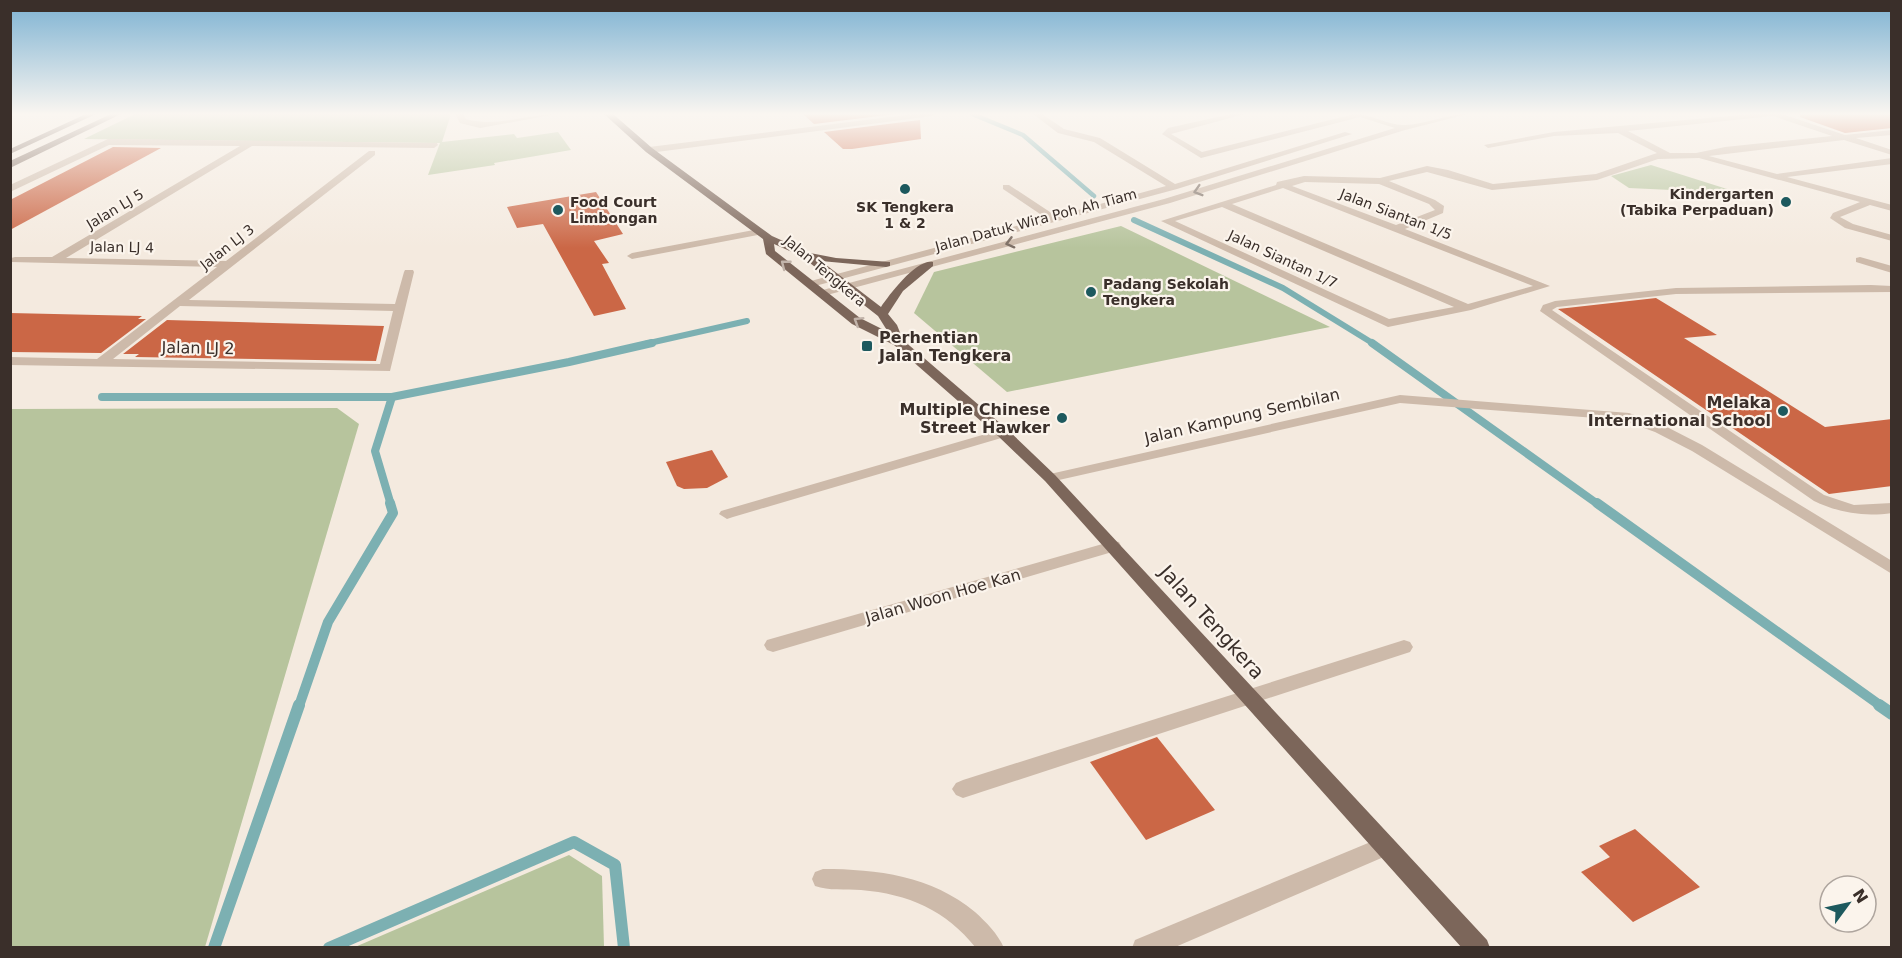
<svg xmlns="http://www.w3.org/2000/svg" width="1902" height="958" font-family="'DejaVu Sans',sans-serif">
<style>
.green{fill:#b7c49d}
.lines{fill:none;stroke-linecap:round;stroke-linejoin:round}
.stream-far4{stroke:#7cb0b2;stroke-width:4.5}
.stream-far3{stroke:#7cb0b2;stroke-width:6}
.stream-far2{stroke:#7cb0b2;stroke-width:8}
.stream-far1{stroke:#7cb0b2;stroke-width:10}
.stream{stroke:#7cb0b2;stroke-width:12}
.building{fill:#cb6746}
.minor{fill:#cdbaaa;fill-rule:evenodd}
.major{fill:#7c665a;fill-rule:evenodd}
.oneway{stroke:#7c6e64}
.oneway2{stroke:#c2b4aa}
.poi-dot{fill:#1d595e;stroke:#fbf4ec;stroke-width:2}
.labels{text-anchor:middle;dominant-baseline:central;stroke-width:4.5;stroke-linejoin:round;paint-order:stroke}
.far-poi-label{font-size:14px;font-weight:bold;fill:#3a2f2a;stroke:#fbf4ec;text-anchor:start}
.far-street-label{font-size:14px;fill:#3a2f2a;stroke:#fbf4ec}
.poi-label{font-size:16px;font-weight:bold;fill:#3a2f2a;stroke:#fbf4ec;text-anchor:end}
.street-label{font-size:16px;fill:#3a2f2a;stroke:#fbf4ec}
.near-street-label{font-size:20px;fill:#3a2f2a;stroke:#fbf4ec}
</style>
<rect width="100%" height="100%" fill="#f4eadf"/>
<g class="green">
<path d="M 135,114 L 451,114 L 442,142 L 514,134 L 517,138 L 558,132 L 571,150 L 494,163 L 495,165 L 428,175 L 440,143 L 84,139 Z"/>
<path d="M 1651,165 L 1727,189 L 1714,192 L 1629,188 L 1611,176 Z"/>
<path d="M 1121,226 L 1330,327 L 1007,392 L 914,313 L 934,272 Z"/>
<path d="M 337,408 L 359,424 L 205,947 L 11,947 L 11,409 Z"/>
<path d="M 569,855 L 602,876 L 604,947 L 355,947 Z"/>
</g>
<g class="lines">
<path class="stream-far4" d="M 972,114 L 1023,135 L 1094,196"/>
<g class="stream-far3">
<path d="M 1134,220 L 1283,288 L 1374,344"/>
<path d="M 645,344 L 747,321"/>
</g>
<g class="stream-far2">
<path d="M 1372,343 L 1599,505"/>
<path d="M 102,397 L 392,397 L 569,362 L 652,343"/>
<path d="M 391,505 L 375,451 L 392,397"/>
</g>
<g class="stream-far1">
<path d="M 1597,503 L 1881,706"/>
<path d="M 299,706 L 328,622 L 393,513 L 390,503"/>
</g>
<g class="stream">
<path d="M 1879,705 L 1892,714"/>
<path d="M 214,948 L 299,705"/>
<path d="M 329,948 L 574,842 L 615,865 L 624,948"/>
</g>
</g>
<g class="building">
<path d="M 803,114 L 895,114 L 814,124 Z"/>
<path d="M 1800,114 L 1892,114 L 1892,128 L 1845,133 L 1800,117 Z"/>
<path d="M 920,120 L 921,139 L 852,149 L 843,149 L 824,132 Z"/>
<path d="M 113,147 L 161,148 L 10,230 L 10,200 Z"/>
<path d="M 596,192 L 623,234 L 594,241 L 609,263 L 602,264 L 626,309 L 594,316 L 543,224 L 517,228 L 507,207 Z"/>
<path d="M 1656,298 L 1717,335 L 1684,338 L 1825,427 L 1892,419 L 1892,486 L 1829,494 L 1558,309 Z"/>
<path d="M 10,313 L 142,316 L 138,319 L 146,319 L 101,353 L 10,352 Z"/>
<path d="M 167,320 L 384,326 L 376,361 L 135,357 L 139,354 L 123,354 Z"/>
<path d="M 712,450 L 728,477 L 707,488 L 684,489 L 677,486 L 666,462 Z"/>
<path d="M 1157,737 L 1215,810 L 1146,840 L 1090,762 Z"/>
<path d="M 1635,829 L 1700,887 L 1633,922 L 1581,872 L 1610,857 L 1599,846 Z"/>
</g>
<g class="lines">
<g class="minor">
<path d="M 455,114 L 463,114 L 466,119 C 495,128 527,114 557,114 L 480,128 L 460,123 Z"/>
<path d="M 913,114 L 936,114 L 932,116 L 649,153 L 645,150 L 649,147 Z"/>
<path d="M 1033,114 L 1042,114 L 1064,129 L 1100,138 L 1175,184 L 1345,132 L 1352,134 L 1177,189 L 815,286 L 807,286 L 807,282 L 1046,218 L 1003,189 L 1003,185 L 1009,185 L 1056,216 L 1166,186 L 1094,142 L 1058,133 Z"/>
<path d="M 1231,114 L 1245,114 L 1171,134 L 1202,152 L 1354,114 C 1372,114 1387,125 1403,125 C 1421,126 1446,114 1468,114 L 1405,130 L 1170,203 L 827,295 L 823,296 L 817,293 L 819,291 L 1164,199 L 1395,128 L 1360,117 L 1201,158 L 1162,134 L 1168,128 Z"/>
<path d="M 1751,114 L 1782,114 L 1845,135 L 1892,130 L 1892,135 L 1856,138 L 1892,150 L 1892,155 L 1844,140 L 1709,156 L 1777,174 L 1892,158 L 1892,164 L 1787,177 L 1892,205 L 1892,211 L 1870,205 L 1840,217 L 1853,224 L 1892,235 L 1892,241 L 1845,228 L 1830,218 L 1833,213 L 1860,202 L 1699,158 L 1658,159 L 1597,180 L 1492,190 L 1427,172 L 1389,181 L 1435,200 L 1444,206 L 1443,213 L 1405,229 L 1550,286 L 1471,310 L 1388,327 L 1161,221 L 1276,185 L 1277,182 L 1304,176 L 1380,178 L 1427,166 L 1448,170 L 1493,184 L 1596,174 L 1657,153 L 1618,133 L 1554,136 L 1488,148 L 1484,145 L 1554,132 ZM 1773,116 L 1832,136 L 1725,147 L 1696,153 L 1670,153 L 1628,131 ZM 1305,182 L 1379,184 L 1429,204 L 1435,210 L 1396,225 L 1292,186 ZM 1283,188 L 1533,286 L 1468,304 L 1232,204 ZM 1222,207 L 1454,307 L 1389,319 L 1175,221 Z"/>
<path d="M 108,139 L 437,143 L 438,145 L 434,148 L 252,146 L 66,258 L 226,261 L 369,151 L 375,151 L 375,155 L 189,300 L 395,304 L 404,272 L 405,270 L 413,270 L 414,272 L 390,371 L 10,365 L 10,357 L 97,359 L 217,267 L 11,262 L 11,258 L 15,257 L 52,257 L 240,146 L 109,145 L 10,192 L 10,185 ZM 180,306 L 393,311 L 380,364 L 113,359 Z"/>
<path d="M 759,229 L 763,230 L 763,234 L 632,259 L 627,256 L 632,253 Z"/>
<path d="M 1860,257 L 1892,266 L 1892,273 L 1856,262 L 1856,258 Z"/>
<path d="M 1871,285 L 1892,286 L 1892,292 L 1676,294 L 1557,307 L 1552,310 L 1824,495 L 1854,505 L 1892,503 L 1892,513 C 1864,517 1839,513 1814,501 L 1540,311 L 1543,305 L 1555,301 L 1676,288 Z"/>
<path d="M 1400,395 L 1629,413 L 1665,426 L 1702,445 L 1892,561 L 1892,574 L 1692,451 L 1655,432 L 1622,420 L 1400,403 L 1050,482 L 1043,478 L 1050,474 Z"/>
<path d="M 1003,429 L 1010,433 L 1008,436 L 733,517 L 727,519 L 719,514 L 721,511 Z"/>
<path d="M 1113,541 L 1119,542 L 1121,546 L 1119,550 L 773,652 L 767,650 L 764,645 L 767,640 Z"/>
<path d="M 1404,640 L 1410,642 L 1413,647 L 1410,652 L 963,798 L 956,795 L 952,789 L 956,783 L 963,780 Z"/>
<path d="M 1385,836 L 1393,839 L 1396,846 L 1393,853 L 1173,948 L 1132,948 L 1135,940 Z"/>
<path d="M 823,869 C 877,869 932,876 975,912 C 986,922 998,934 1004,948 L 976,948 C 946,910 908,894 861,890 C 845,889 829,891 815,886 L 812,879 L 815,872 Z"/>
</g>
<g class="major">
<path d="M 86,114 L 96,114 L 10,154 L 10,149 Z"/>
<path d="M 111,114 L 121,114 L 10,168 L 10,161 Z"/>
<path d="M 604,114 L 613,114 L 652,148 L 772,236 L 810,253 L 836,258 L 890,262 L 890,266 L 886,267 L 821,261 L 881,307 C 890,294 916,259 933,262 L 933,266 L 903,291 L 888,314 L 897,325 L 903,340 L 1008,430 L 1055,475 L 1487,940 L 1490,948 L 1462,948 L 1045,481 L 998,436 L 894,345 L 852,324 L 766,254 L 763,239 L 646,152 ZM 774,244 L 801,256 L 878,316 L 888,332 L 860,318 L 775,251 Z"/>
</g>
</g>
<defs><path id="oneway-chevron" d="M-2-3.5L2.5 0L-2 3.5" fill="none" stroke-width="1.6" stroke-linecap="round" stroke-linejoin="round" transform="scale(1.5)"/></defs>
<g class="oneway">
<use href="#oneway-chevron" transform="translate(1198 191) rotate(163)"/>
<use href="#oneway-chevron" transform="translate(1010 243) rotate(165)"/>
</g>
<g class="oneway2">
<use href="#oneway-chevron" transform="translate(785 264) rotate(-142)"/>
<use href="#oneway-chevron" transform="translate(858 321) rotate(-148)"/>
</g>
<linearGradient id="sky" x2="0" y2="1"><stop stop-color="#7db2d2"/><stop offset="0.46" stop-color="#faf6f1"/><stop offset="1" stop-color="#faf6f1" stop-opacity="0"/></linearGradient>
<rect width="1902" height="248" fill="url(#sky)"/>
<g class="poi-dot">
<circle cx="905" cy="189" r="6"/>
<circle cx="1786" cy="202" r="6"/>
<circle cx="558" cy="210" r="6"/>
<circle cx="1091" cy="292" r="6"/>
<rect x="861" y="340" width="12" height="12" rx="3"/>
<circle cx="1783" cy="411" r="6"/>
<circle cx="1062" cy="418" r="6"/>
</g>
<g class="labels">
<g class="far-poi-label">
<text x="1774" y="194" text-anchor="end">Kindergarten<tspan x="1774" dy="16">(Tabika Perpaduan)</tspan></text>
<text x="570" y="202">Food Court<tspan x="570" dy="16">Limbongan</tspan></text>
<text x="905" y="207" text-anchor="middle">SK Tengkera<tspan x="905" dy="16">1 &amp; 2</tspan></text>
<text x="1103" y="284">Padang Sekolah<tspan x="1103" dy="16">Tengkera</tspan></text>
</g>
<g class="far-street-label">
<text transform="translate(115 209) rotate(-31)">Jalan LJ 5</text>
<text transform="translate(1396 214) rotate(21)">Jalan Siantan 1/5</text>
<text transform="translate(1036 220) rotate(-15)">Jalan Datuk Wira Poh Ah Tiam</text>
<text transform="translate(122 247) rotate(1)">Jalan LJ 4</text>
<text transform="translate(227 247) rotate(-38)">Jalan LJ 3</text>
<text transform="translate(1283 259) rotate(25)">Jalan Siantan 1/7</text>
<text transform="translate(825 271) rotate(40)">Jalan Tengkera</text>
</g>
<g class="poi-label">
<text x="879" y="337" text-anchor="start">Perhentian<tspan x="879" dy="18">Jalan Tengkera</tspan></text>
<text x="1771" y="402">Melaka<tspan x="1771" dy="18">International School</tspan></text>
<text x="1050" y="409">Multiple Chinese<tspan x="1050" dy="18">Street Hawker</tspan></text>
</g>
<g class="street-label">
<text transform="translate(198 348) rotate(1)">Jalan LJ 2</text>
<text transform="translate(1242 416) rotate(-13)">Jalan Kampung Sembilan</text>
<text transform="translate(943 596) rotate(-16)">Jalan Woon Hoe Kan</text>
</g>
<g class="near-street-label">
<text transform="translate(1212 622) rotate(48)">Jalan Tengkera</text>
</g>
</g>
<rect width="1902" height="958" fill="none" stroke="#3a2f2a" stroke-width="24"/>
<g transform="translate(1848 904) rotate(57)"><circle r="28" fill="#fbf4ec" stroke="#aea59e" stroke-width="1.5"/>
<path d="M0-4.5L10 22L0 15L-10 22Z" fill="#1d595e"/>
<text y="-9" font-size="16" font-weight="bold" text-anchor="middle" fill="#3a2f2a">N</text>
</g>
</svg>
